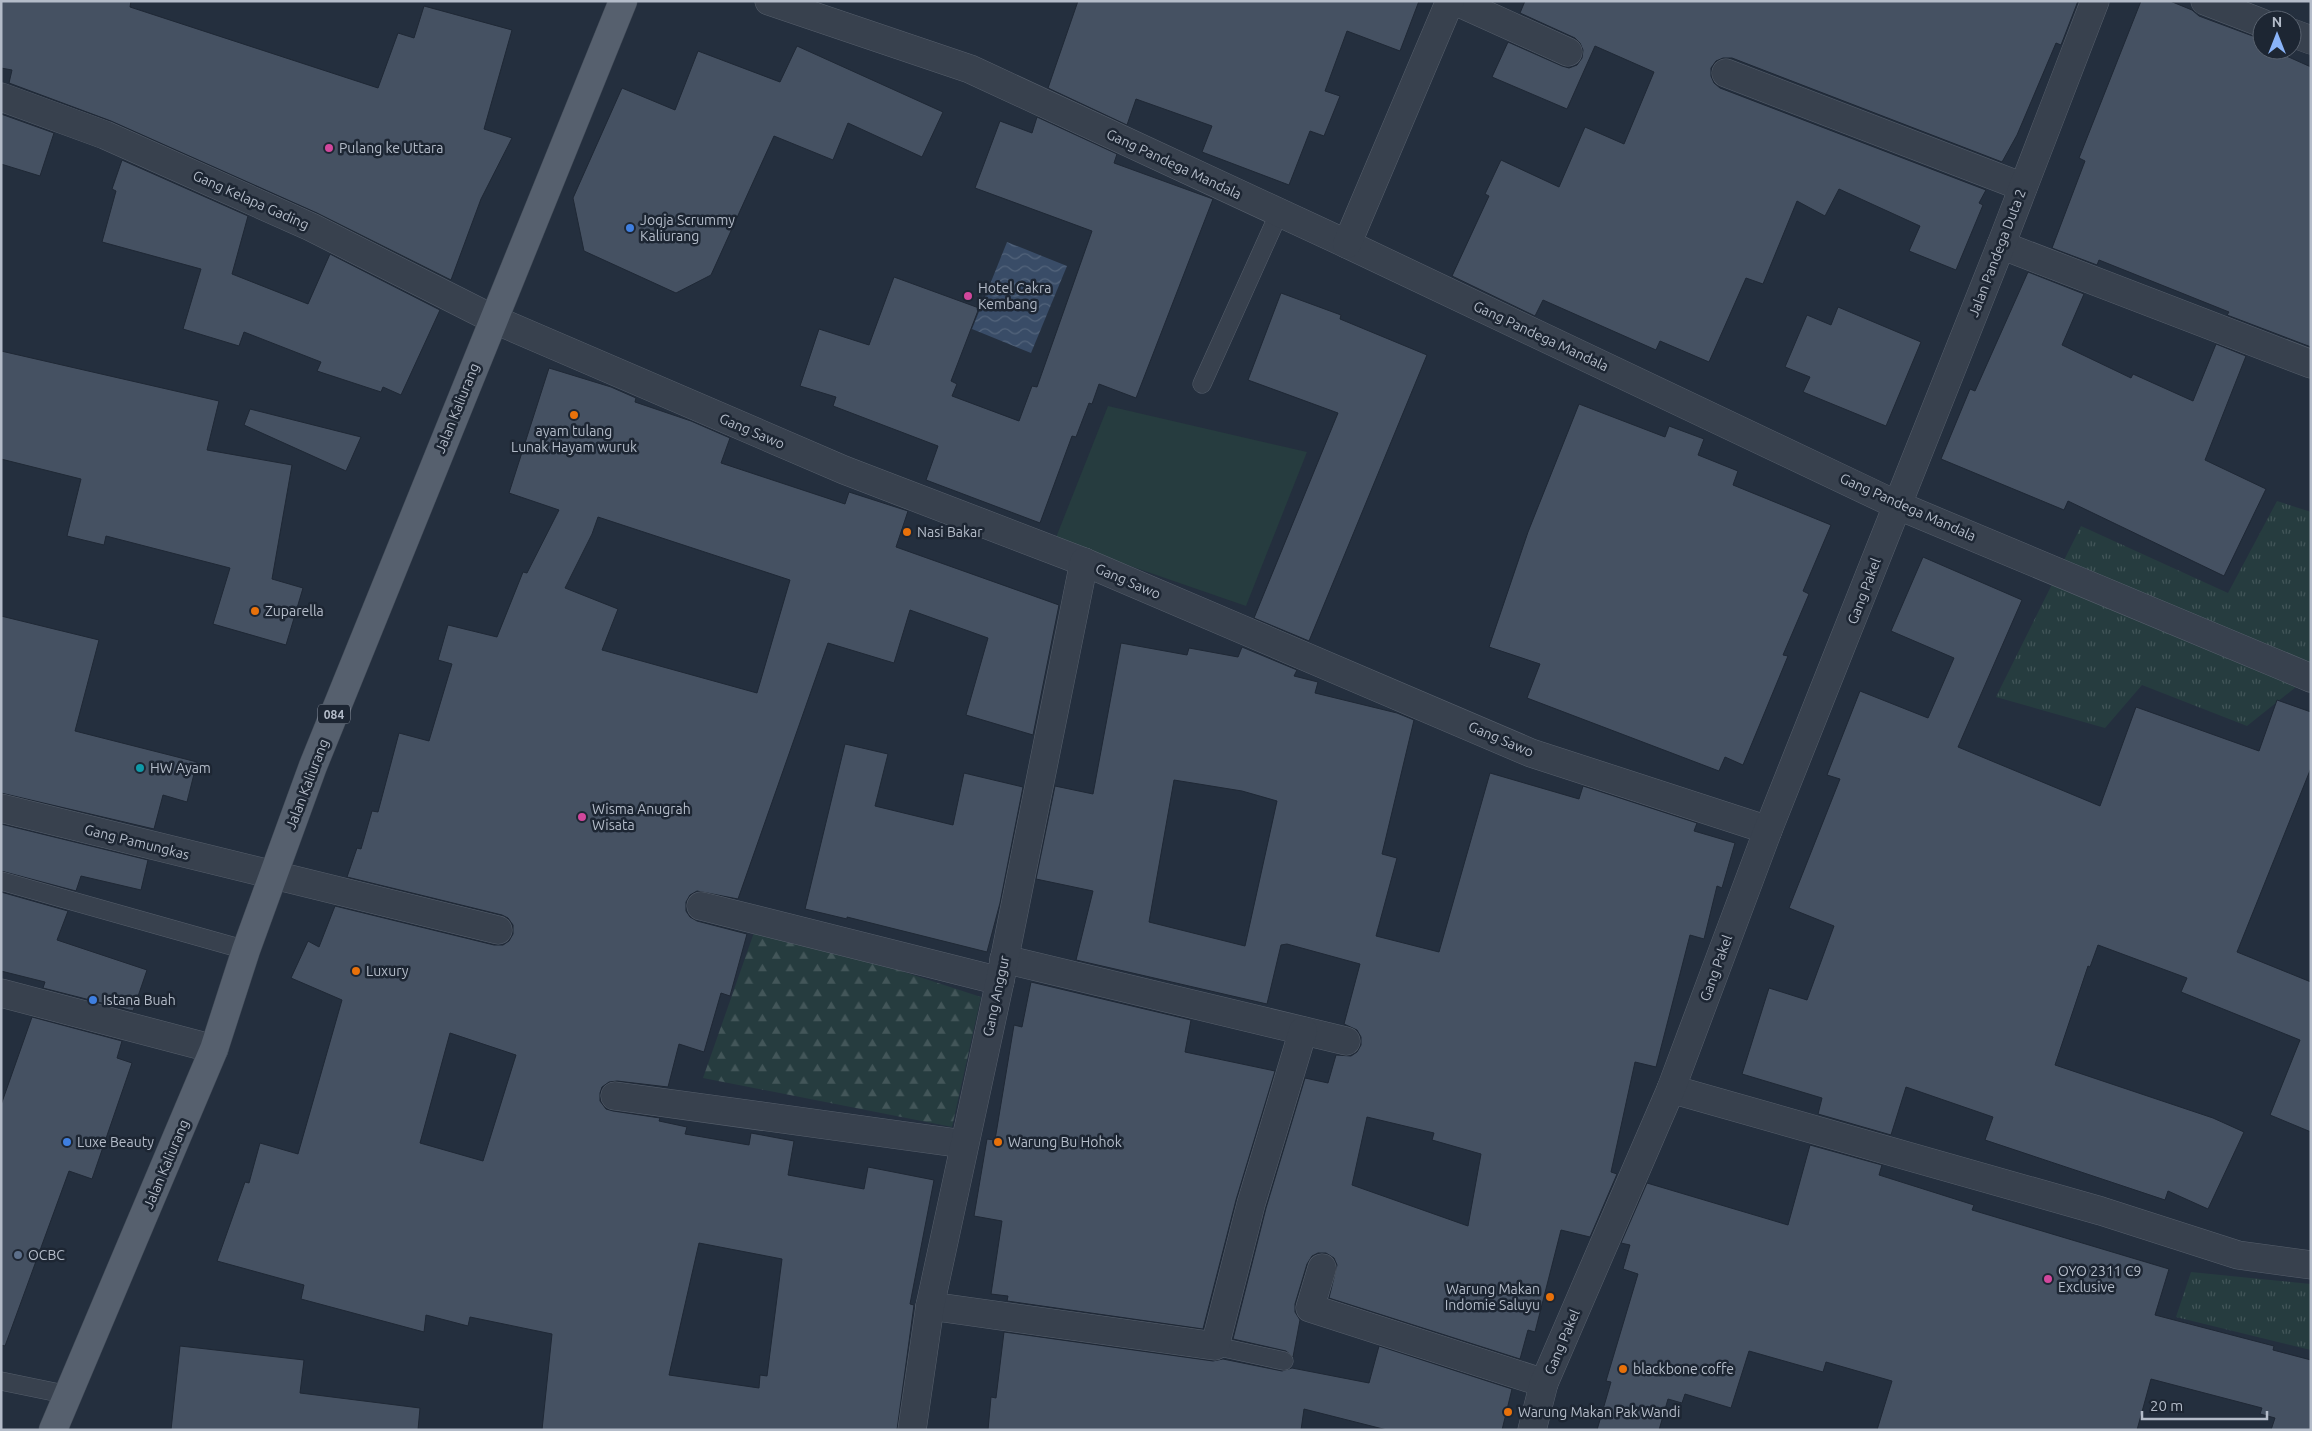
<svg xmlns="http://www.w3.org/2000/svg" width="2312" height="1431" font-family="Ubuntu,sans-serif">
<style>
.grass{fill:url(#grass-tufts)}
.forest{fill:url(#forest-firs)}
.park{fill:#263c3f}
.water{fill:url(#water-waves)}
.building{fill:#455162;stroke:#1f2835;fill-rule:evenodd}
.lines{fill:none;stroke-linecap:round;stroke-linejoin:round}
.lane-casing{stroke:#565f6c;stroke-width:19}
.street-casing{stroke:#565f6c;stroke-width:29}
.primary-casing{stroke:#414a57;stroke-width:29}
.lane{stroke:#38414e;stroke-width:18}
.street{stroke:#38414e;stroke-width:28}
.primary{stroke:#56606e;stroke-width:28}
.hotel-dot{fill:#d1479c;stroke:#1d2633;stroke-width:2}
.shop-dot{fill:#3f7fe0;stroke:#1d2633;stroke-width:2}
.food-dot{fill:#e8710a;stroke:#1d2633;stroke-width:2}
.culture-dot{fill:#0f9aa8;stroke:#1d2633;stroke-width:2}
.service-dot{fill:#5c6f8a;stroke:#1d2633;stroke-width:2}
.labels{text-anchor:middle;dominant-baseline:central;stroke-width:5;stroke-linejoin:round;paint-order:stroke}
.shield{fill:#1d2633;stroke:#878f9c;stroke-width:1}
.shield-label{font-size:12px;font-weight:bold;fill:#b4bcc9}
.poi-label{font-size:14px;fill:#b4bcc9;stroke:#1d2633;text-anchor:start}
.street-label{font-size:14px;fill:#b4bcc9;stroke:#1d2633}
</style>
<defs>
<pattern id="grass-tufts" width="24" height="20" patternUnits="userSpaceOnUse" patternTransform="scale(1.25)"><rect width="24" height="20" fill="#263c3f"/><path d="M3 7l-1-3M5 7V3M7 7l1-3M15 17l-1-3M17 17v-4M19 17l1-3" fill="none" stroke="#435659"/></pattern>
<pattern id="forest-firs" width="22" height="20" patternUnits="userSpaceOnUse" patternTransform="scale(1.25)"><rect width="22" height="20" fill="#263c3f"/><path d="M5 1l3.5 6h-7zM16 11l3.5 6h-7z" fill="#435659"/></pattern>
<pattern id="water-waves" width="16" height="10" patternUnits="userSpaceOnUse" patternTransform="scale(1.25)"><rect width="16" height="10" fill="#394c67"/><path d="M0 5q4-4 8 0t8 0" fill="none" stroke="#53647b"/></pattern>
</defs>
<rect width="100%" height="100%" fill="#242f3e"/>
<g class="grass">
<path d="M 2277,501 L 2311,512 L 2311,675 L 2247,726 L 2142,685 L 2105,728 L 1996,697 L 2081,526 L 2228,593 Z"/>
<path d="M 2191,1272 L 2311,1284 L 2311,1350 L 2176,1317 Z"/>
</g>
<path class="forest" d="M 757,924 L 981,997 L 952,1127 L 703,1078 Z"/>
<path class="park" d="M 1108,406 L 1307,452 L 1246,606 L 1055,540 Z"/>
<path class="water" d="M 1007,242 L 1067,266 L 1031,353 L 972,329 Z"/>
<g class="building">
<path d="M 1,1 L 131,1 L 130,7 L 378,88 L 398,33 L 414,38 L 424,6 L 512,30 L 484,129 L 512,138 L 481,199 L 451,280 L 317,213 L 111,121 L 9,83 L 12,70 L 1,68 Z"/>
<path d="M 1078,1 L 1419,1 L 1400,51 L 1347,31 L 1325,91 L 1340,96 L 1324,136 L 1310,131 L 1289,185 L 1202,152 L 1212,126 L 1136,99 L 1127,125 L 1048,88 Z"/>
<path d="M 1525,1 L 2078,1 L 2061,45 L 2056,43 L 2017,135 L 2002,162 L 1732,58 L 1723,58 L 1716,61 L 1711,68 L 1711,76 L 1714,83 L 1720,88 L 1986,190 L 1979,203 L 1983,205 L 1956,270 L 1909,251 L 1920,226 L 1839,189 L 1825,216 L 1797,201 L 1763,284 L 1746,278 L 1709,362 L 1660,341 L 1656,350 L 1543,300 L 1535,316 L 1452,276 L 1489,196 L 1485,194 L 1501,160 L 1559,187 L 1585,127 L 1624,144 L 1654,72 L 1595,46 L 1567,109 L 1492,77 L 1508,42 L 1562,66 L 1569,68 L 1577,65 L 1582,58 L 1583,50 L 1580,43 L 1575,38 L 1520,13 Z"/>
<path d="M 2141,1 L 2170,1 L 2192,10 L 2199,16 L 2258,38 L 2256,42 L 2262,45 L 2262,50 L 2273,50 L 2311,67 L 2311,347 L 2227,315 L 2229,312 L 2099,260 L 2097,265 L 2052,248 L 2085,161 L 2079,158 Z"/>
<path d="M 797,46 L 943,112 L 922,157 L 848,123 L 833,160 L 774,136 L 711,275 L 676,293 L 584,251 L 573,198 L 622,88 L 675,110 L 698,51 L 780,82 Z"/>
<path d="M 1,114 L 54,133 L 40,176 L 1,164 Z"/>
<path d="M 1037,117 L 1117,154 L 1114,163 L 1213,199 L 1136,398 L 1099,384 L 1092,404 L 1089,403 L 1076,437 L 1072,436 L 1040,523 L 926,480 L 938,446 L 833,406 L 836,397 L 800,386 L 819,329 L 869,345 L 894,277 L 979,308 L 951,381 L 957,384 L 952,396 L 1019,421 L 1032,386 L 1037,387 L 1092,231 L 975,188 L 1000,121 L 1032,133 Z"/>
<path d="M 122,160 L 248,216 L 232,274 L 308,304 L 330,254 L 440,310 L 401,395 L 383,387 L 381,392 L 317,371 L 321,362 L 244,332 L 239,346 L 183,329 L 201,269 L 102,242 L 116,191 L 112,189 Z"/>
<path d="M 2028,272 L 2084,294 L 2062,345 L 2131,378 L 2133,374 L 2193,401 L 2216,344 L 2246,356 L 2205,460 L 2266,489 L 2224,576 L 2068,501 L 2064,510 L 1941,459 L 1970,389 L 1975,391 Z"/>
<path d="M 1281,293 L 1341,315 L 1340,319 L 1427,355 L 1309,641 L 1254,618 L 1338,413 L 1248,380 Z"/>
<path d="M 1838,307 L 1921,342 L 1886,426 L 1803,392 L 1810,377 L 1785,367 L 1807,315 L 1831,325 Z"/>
<path d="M 1,351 L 219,401 L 207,450 L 292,465 L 272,579 L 303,588 L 286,645 L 213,624 L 230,568 L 106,536 L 104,545 L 67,536 L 81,479 L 1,459 Z"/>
<path d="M 549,368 L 611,387 L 636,398 L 635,402 L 691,421 L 730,438 L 721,463 L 845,504 L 849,492 L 908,511 L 896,547 L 1059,605 L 1033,735 L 966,715 L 988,638 L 910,610 L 894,663 L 828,643 L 738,899 L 697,891 L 690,895 L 686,902 L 686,911 L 690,917 L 697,921 L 747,934 L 730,996 L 721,993 L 704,1052 L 679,1044 L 668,1087 L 617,1081 L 609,1082 L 602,1087 L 600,1093 L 600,1101 L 606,1109 L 613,1111 L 660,1118 L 659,1121 L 687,1127 L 685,1134 L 749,1145 L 751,1133 L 794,1141 L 788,1175 L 864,1189 L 868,1167 L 934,1180 L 910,1304 L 914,1305 L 897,1430 L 542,1430 L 552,1334 L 470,1317 L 468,1326 L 426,1315 L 424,1332 L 301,1299 L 304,1285 L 217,1261 L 245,1182 L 249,1183 L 260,1143 L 298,1154 L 342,1000 L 291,978 L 308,941 L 319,947 L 335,906 L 494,945 L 503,945 L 509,941 L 513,934 L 513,925 L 508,918 L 502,915 L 347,877 L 357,848 L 361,849 L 372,811 L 378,812 L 399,733 L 429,741 L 452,664 L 438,660 L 448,625 L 497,637 L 523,572 L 527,573 L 559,510 L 509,493 ZM 598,517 L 790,580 L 757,693 L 602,650 L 618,609 L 565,588 L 592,534 ZM 450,1033 L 516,1055 L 483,1161 L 420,1143 ZM 699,1243 L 782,1259 L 767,1376 L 760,1375 L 759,1388 L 669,1375 Z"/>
<path d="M 1579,404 L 1665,437 L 1669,426 L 1704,439 L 1698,455 L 1738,471 L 1733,485 L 1831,525 L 1803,591 L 1809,594 L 1783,655 L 1788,656 L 1743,765 L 1725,757 L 1719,771 L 1527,698 L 1540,664 L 1489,647 L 1528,532 Z"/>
<path d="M 250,409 L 361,437 L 346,471 L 244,425 Z"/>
<path d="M 1923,557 L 2022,600 L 1958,747 L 2100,806 L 2136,707 L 2259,751 L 2277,700 L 2311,712 L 2311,768 L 2237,952 L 2311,982 L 2311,1132 L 2270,1115 L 2300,1040 L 2181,992 L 2187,978 L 2098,945 L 2090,967 L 2088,966 L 2055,1065 L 2213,1118 L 2244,1132 L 2208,1209 L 2168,1191 L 2165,1200 L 1985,1140 L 1993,1117 L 1906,1087 L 1891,1135 L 1818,1114 L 1822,1098 L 1742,1074 L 1769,988 L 1807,1000 L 1834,926 L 1789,908 L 1840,779 L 1827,775 L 1860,691 L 1928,718 L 1954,658 L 1891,631 Z"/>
<path d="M 1,616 L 99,640 L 75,731 L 197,762 L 187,802 L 163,795 L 154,829 L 1,793 Z"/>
<path d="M 1121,643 L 1187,655 L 1189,648 L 1238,657 L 1242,647 L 1297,670 L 1294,676 L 1318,682 L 1315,693 L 1397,713 L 1414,720 L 1382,854 L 1397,858 L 1376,936 L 1439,952 L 1490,773 L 1579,799 L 1583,786 L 1697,823 L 1694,831 L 1735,843 L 1722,888 L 1717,886 L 1704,939 L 1690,935 L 1656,1067 L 1635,1062 L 1611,1172 L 1617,1174 L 1590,1237 L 1561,1230 L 1535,1332 L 1528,1330 L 1520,1359 L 1329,1298 L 1337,1265 L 1334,1258 L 1326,1253 L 1318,1253 L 1312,1256 L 1307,1264 L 1295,1304 L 1295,1312 L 1300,1320 L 1293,1357 L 1286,1351 L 1233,1339 L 1266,1208 L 1305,1078 L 1328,1083 L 1336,1055 L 1351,1056 L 1357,1052 L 1361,1045 L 1361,1037 L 1357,1030 L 1344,1024 L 1360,964 L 1287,944 L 1281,945 L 1267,1004 L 1076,960 L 1093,891 L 1036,879 L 1055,786 L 1093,794 ZM 1174,780 L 1242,791 L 1277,801 L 1245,946 L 1149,922 ZM 1367,1117 L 1434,1133 L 1432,1140 L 1481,1154 L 1468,1226 L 1352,1185 Z"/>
<path d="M 845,744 L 888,754 L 875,806 L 953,825 L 964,773 L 1023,787 L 1000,903 L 987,952 L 847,917 L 847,919 L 805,909 Z"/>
<path d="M 1,824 L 148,860 L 141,890 L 81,876 L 76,891 L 1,871 Z"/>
<path d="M 1,892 L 68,911 L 57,940 L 147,970 L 133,1011 L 43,988 L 45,982 L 1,971 Z"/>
<path d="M 1031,982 L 1191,1020 L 1185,1052 L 1275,1071 L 1236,1200 L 1203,1329 L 1007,1301 L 1008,1296 L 991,1294 L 1002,1221 L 974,1216 L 987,1139 L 995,1140 L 1014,1025 L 1022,1027 Z"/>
<path d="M 32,1017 L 122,1041 L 117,1058 L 132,1063 L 92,1179 L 69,1171 L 5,1346 L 1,1345 L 1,1105 Z"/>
<path d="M 1810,1145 L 1882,1165 L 1879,1175 L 1974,1205 L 1972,1210 L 2169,1269 L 2155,1315 L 2274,1346 L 2273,1350 L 2311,1360 L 2311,1430 L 2271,1430 L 2275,1418 L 2260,1414 L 2262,1408 L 2151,1379 L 2137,1430 L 1877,1430 L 1892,1381 L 1826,1362 L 1823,1372 L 1749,1351 L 1731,1408 L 1685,1394 L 1682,1403 L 1668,1399 L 1659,1430 L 1597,1430 L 1611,1382 L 1606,1381 L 1638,1274 L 1623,1269 L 1630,1245 L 1621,1243 L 1647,1183 L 1788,1225 Z"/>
<path d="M 1004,1332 L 1213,1361 L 1223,1359 L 1282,1371 L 1292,1368 L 1369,1383 L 1379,1346 L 1512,1389 L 1502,1430 L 1387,1430 L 1304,1409 L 1301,1430 L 988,1430 L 991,1397 L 996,1398 Z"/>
<path d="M 180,1346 L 304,1360 L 300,1393 L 420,1408 L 418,1430 L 171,1430 Z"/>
</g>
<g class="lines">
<g class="lane-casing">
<g id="lane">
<path d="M 1202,384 L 1279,213"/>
<path d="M 1,881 L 246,950"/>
<path d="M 1215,1346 L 1284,1361"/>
<path d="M 1,1381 L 69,1395"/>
</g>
</g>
<g class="street-casing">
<g id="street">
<path d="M 769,1 L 970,69 L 1347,244 L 1897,505 L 2311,678"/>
<path d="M 1455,1 L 1568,52"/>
<path d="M 2205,1 L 2262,23"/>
<path d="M 2292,33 L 2311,40"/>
<path d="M 1726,73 L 2023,187"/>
<path d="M 1,97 L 105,135 L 311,227 L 493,319 L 844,470 L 1084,562 L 1531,753 L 1768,830"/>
<path d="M 1347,244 L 1450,1"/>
<path d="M 2001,245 L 2311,364"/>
<path d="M 1,808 L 498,930"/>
<path d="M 701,906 L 1000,981"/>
<path d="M 1004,959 L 1346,1041"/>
<path d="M 1,993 L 214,1049"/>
<path d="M 1671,1089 L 2101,1211 L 2238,1255 L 2311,1265"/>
<path d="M 615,1096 L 964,1144"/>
<path d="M 1322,1268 L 1310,1308 L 1544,1383"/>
<path d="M 930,1306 L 1215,1346 L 1251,1204 L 1303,1031"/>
<path d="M 912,1430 L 930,1306 L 1000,981 L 1084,562"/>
<path d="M 1532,1430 L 1544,1383 L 1671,1089 L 1768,830 L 2001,245 L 2095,1"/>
</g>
</g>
<g class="primary-casing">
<path id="primary" d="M 53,1430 L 214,1049 L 246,950 L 313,766 L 623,1"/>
</g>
<use href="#lane" class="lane"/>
<use href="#street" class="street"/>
<use href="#primary" class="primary"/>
</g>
<g class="hotel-dot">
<circle cx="329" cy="148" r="5"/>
<circle cx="968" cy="296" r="5"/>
<circle cx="582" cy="817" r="5"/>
<circle cx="2048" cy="1279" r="5"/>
</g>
<g class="shop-dot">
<circle cx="630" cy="228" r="5"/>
<circle cx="93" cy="1000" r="5"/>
<circle cx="67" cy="1142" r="5"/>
</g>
<g class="food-dot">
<circle cx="574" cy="415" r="5"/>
<circle cx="907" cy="532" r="5"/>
<circle cx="255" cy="611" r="5"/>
<circle cx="356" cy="971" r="5"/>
<circle cx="998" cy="1142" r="5"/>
<circle cx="1550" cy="1297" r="5"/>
<circle cx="1623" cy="1369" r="5"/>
<circle cx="1508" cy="1412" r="5"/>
</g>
<circle class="culture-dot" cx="140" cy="768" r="5"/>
<circle class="service-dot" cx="18" cy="1255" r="5"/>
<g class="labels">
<rect class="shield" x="318" y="704.5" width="32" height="19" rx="4"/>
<g class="shield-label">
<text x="334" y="714">084</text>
</g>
<g class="poi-label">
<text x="339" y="148">Pulang ke Uttara</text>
<text x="640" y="220">Jogja Scrummy<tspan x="640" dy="16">Kaliurang</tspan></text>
<text x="978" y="288">Hotel Cakra<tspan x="978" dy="16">Kembang</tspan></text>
<text x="574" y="431" text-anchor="middle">ayam tulang<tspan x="574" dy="16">Lunak Hayam wuruk</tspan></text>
<text x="917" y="532">Nasi Bakar</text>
<text x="265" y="611">Zuparella</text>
<text x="150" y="768">HW Ayam</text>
<text x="592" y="809">Wisma Anugrah<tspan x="592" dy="16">Wisata</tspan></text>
<text x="366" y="971">Luxury</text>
<text x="103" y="1000">Istana Buah</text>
<text x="77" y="1142">Luxe Beauty</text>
<text x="1008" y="1142">Warung Bu Hohok</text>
<text x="28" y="1255">OCBC</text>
<text x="2058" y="1271">OYO 2311 C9<tspan x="2058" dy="16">Exclusive</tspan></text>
<text x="1540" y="1289" text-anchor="end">Warung Makan<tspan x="1540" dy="16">Indomie Saluyu</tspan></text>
<text x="1633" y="1369">blackbone coffe</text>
<text x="1518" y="1412">Warung Makan Pak Wandi</text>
</g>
<g class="street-label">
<text transform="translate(1174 164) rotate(25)">Gang Pandega Mandala</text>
<text transform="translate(251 200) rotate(24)">Gang Kelapa Gading</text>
<text transform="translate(1997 253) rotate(-69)">Jalan Pandega Duta 2</text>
<text transform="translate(1541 336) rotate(25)">Gang Pandega Mandala</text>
<text transform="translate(457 408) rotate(-68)">Jalan Kaliurang</text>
<text transform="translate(752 431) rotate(23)">Gang Sawo</text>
<text transform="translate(1908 507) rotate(24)">Gang Pandega Mandala</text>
<text transform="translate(1128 581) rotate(23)">Gang Sawo</text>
<text transform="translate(1864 591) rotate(-69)">Gang Pakel</text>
<text transform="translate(1501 739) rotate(23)">Gang Sawo</text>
<text transform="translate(307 784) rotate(-69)">Jalan Kaliurang</text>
<text transform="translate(137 842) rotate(14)">Gang Pamungkas</text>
<text transform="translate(1716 968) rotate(-70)">Gang Pakel</text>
<text transform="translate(996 996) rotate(-78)">Gang Anggur</text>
<text transform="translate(166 1164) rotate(-67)">Jalan Kaliurang</text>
<text transform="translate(1562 1342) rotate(-67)">Gang Pakel</text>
</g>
</g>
<rect width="2312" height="1431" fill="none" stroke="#b4bcc9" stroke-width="5"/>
<g transform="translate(2277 35)"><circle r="24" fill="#1d2633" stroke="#59626f"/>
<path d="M0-4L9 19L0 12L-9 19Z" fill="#8ab4f8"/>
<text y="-8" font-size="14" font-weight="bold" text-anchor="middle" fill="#b4bcc9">N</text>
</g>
<path d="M2142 1411v8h125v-8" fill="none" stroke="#b4bcc9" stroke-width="2.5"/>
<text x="2150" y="1411" font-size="15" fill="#b4bcc9" stroke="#1d2633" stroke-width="4" paint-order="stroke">20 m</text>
</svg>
